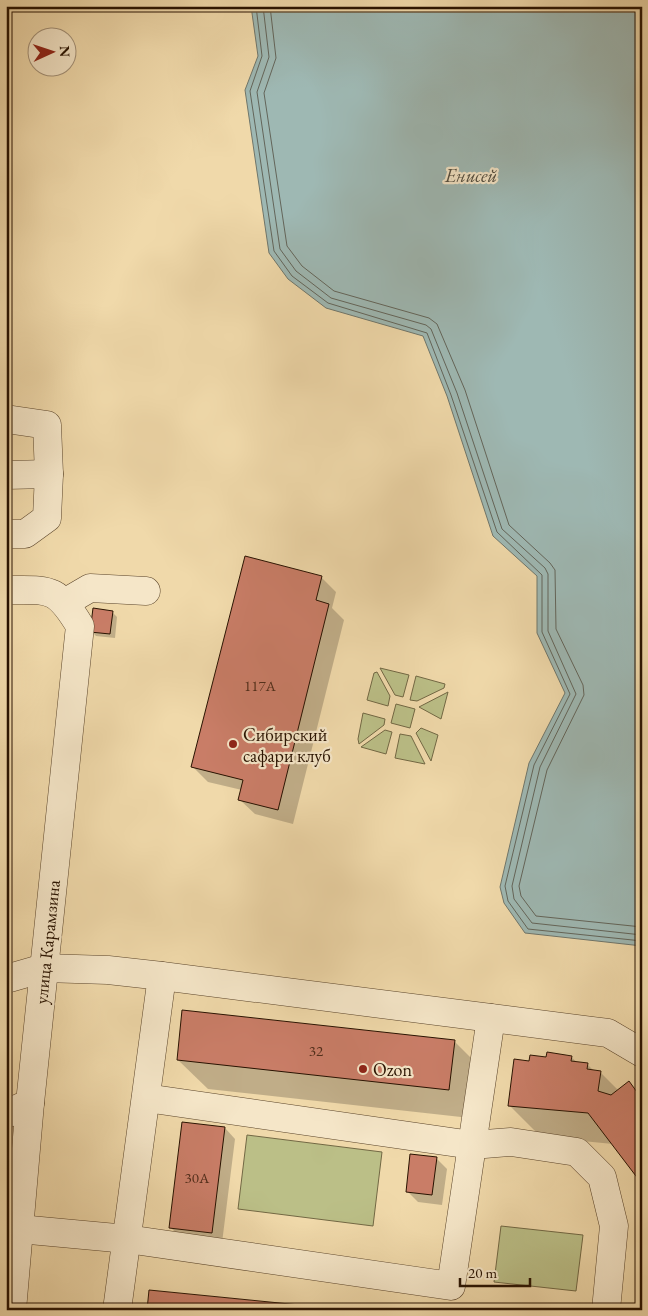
<svg xmlns="http://www.w3.org/2000/svg" width="648" height="1316" font-family="'EB Garamond',serif">
<style>
.green{fill:#bbbf87;stroke:#726844}
.water{fill:#9eb8b3;stroke:#6f766b}
.shadow{fill:#0003}
.lines{fill:none;stroke-linecap:round;stroke-linejoin:round}
.shore{stroke:#63655a;stroke-width:1}
.building{fill:#c97d67;stroke:#281200}
.minor-casing{stroke:#5a442a;stroke-width:29}
.minor{stroke:#f5e6c8;stroke-width:28}
.poi-dot{fill:#8f2418;stroke:#f5e6c8;stroke-width:2}
.labels{text-anchor:middle;dominant-baseline:central;stroke-width:4.5;stroke-linejoin:round;paint-order:stroke}
.number-label{font-size:15px;fill:#502d1a}
.poi-label{font-size:18px;fill:#281200;stroke:#f5e6c8;text-anchor:start}
.street-label{font-size:18px;fill:#281200;stroke:#f5e6c8}
.water-label{font-size:19px;font-style:italic;fill:#514c3f;stroke:#f5e6c8}
</style>
<rect width="100%" height="100%" fill="#f0d9aa"/>
<filter id="stains"><feTurbulence type="fractalNoise" baseFrequency=".004" numOctaves="4"/><feColorMatrix values="0 0 0 0 .2 0 0 0 0 .09 0 0 0 0 .02 0 0 0 .5 -.17"/></filter>
<radialGradient id="worn" r=".72"><stop offset=".6" stop-color="#630" stop-opacity="0"/><stop offset="1" stop-color="#630" stop-opacity=".3"/></radialGradient>
<g class="green">
<path d="M 380,668 L 409,675 L 403,697 L 395,695 Z"/>
<path d="M 377,672 L 390,696 L 388,706 L 367,700 L 374,673 Z"/>
<path d="M 416,676 L 445,684 L 444,688 L 417,701 L 410,700 Z"/>
<path d="M 448,692 L 441,719 L 419,707 Z"/>
<path d="M 396,704 L 415,709 L 410,728 L 391,723 Z"/>
<path d="M 363,713 L 385,719 L 384,725 L 359,744 L 358,739 Z"/>
<path d="M 421,728 L 438,735 L 431,761 L 416,733 Z"/>
<path d="M 385,730 L 392,732 L 386,754 L 361,747 Z"/>
<path d="M 400,734 L 411,736 L 425,764 L 395,758 Z"/>
<path d="M 247,1135 L 382,1152 L 373,1226 L 238,1209 Z"/>
<path d="M 501,1226 L 583,1235 L 576,1291 L 494,1282 Z"/>
</g>
<path class="water" d="M 251,6 L 642,6 L 642,946 L 525,933 L 504,903 L 500,887 L 529,763 L 565,693 L 537,633 L 537,576 L 493,536 L 447,396 L 423,336 L 326,308 L 288,279 L 269,253 L 245,90 L 258,56 Z"/>
<g class="shadow">
<path d="M 321,577 L 336,592 L 332,608 L 344,620 L 293,824 L 255,814 L 239,799 L 242,790 L 208,782 L 193,767 Z"/>
<path d="M 112,612 L 117,617 L 115,638 L 96,636 L 91,631 Z"/>
<path d="M 454,1041 L 484,1071 L 479,1119 L 208,1089 L 178,1060 Z"/>
<path d="M 571,1057 L 578,1063 L 587,1064 L 594,1071 L 600,1072 L 619,1091 L 629,1083 L 642,1096 L 642,1182 L 613,1144 L 541,1137 L 509,1105 L 530,1062 Z"/>
<path d="M 225,1128 L 235,1139 L 222,1243 L 180,1237 L 170,1227 Z"/>
<path d="M 436,1158 L 447,1169 L 442,1205 L 418,1202 L 407,1191 Z"/>
</g>
<g class="lines">
<g class="shore">
<path d="M 256,6 L 262,56 L 250,91 L 274,251 L 292,276 L 328,303 L 427,333 L 451,395 L 497,532 L 542,575 L 542,632 L 570,694 L 534,765 L 505,886 L 508,901 L 528,929 L 642,941"/>
<path d="M 263,6 L 269,57 L 257,92 L 280,249 L 296,271 L 331,298 L 426,325 L 431,329 L 457,393 L 502,529 L 545,568 L 548,574 L 548,631 L 576,694 L 540,767 L 512,886 L 514,899 L 532,923 L 642,935"/>
<path d="M 270,6 L 276,58 L 264,93 L 287,246 L 302,266 L 334,291 L 429,318 L 437,324 L 465,390 L 509,525 L 550,563 L 555,570 L 556,629 L 583,685 L 584,695 L 547,770 L 519,886 L 521,896 L 536,916 L 642,927"/>
</g>
</g>
<g class="building">
<path d="M 245,556 L 322,576 L 316,600 L 329,604 L 278,810 L 238,800 L 243,780 L 191,767 Z"/>
<path d="M 93,608 L 113,611 L 110,634 L 90,632 Z"/>
<path d="M 182,1010 L 455,1040 L 449,1090 L 177,1060 Z"/>
<path d="M 547,1052 L 572,1056 L 571,1061 L 588,1063 L 587,1069 L 601,1071 L 598,1091 L 611,1095 L 629,1081 L 642,1099 L 642,1184 L 588,1113 L 508,1106 L 514,1059 L 529,1061 L 530,1055 L 546,1057 Z"/>
<path d="M 182,1122 L 225,1127 L 212,1233 L 169,1228 Z"/>
<path d="M 410,1154 L 437,1157 L 432,1195 L 406,1192 Z"/>
<path d="M 642,1239 L 642,1291 L 637,1291 Z"/>
<path d="M 149,1290 L 350,1310 L 147,1310 Z"/>
</g>
<g class="lines">
<g class="minor-casing">
<g id="minor">
<path d="M 6,419 L 47,425 L 49,474 L 47,518 L 25,534 L 6,534"/>
<path d="M 6,475 L 49,474"/>
<path d="M 6,590 C 50,590 56,586 80,626 L 30,1103 L 12,1310"/>
<path d="M 66,602 L 90,588 L 146,591"/>
<path d="M 6,979 L 44,968 L 108,970 L 162,976 L 608,1033 L 642,1053"/>
<path d="M 146,1098 L 472,1145 L 511,1142 L 577,1152 L 602,1177 L 614,1226 L 606,1310"/>
<path d="M 6,1114 L 30,1103"/>
<path d="M 19,1229 L 127,1239 L 451,1286 L 491,1018"/>
<path d="M 117,1310 L 162,976"/>
</g>
</g>
<use href="#minor" class="minor"/>
</g>
<g class="poi-dot">
<circle cx="233" cy="744" r="5"/>
<circle cx="363" cy="1069" r="5"/>
</g>
<g class="labels">
<g class="number-label">
<text x="260" y="685">117А</text>
<text x="316" y="1050">32</text>
<text x="197" y="1177">30А</text>
</g>
<g class="poi-label">
<text x="243" y="734">Сибирский<tspan x="243" dy="21">сафари клуб</tspan></text>
<text x="373" y="1069">Ozon</text>
</g>
<g class="street-label">
<text transform="translate(47 942) rotate(-84)">улица Карамзина</text>
</g>
<g class="water-label">
<text x="471" y="175">Енисей</text>
</g>
</g>
<rect width="648" height="1316" fill="none" stroke="#f0d9aa" stroke-width="25"/>
<rect x="8" y="8" width="633" height="1301" fill="none" stroke="#281200" stroke-width="2.5"/>
<rect x="12" y="12" width="623" height="1291" fill="none" stroke="#281200"/>
<g transform="translate(52 52) rotate(87)"><circle r="24" fill="#f5e6c8" stroke="#a39178"/>
<path d="M0-4L9 19L0 12L-9 19Z" fill="#8f2418"/>
<text y="-8" font-size="14" font-weight="bold" text-anchor="middle" fill="#281200">N</text>
</g>
<path d="M460 1278v8h70v-8" fill="none" stroke="#281200" stroke-width="2.5"/>
<text x="468" y="1278" font-size="15" fill="#281200" stroke="#f5e6c8" stroke-width="4" paint-order="stroke">20 m</text>
<rect width="100%" height="100%" filter="url(#stains)"/>
<rect width="100%" height="100%" fill="url(#worn)"/>
</svg>
